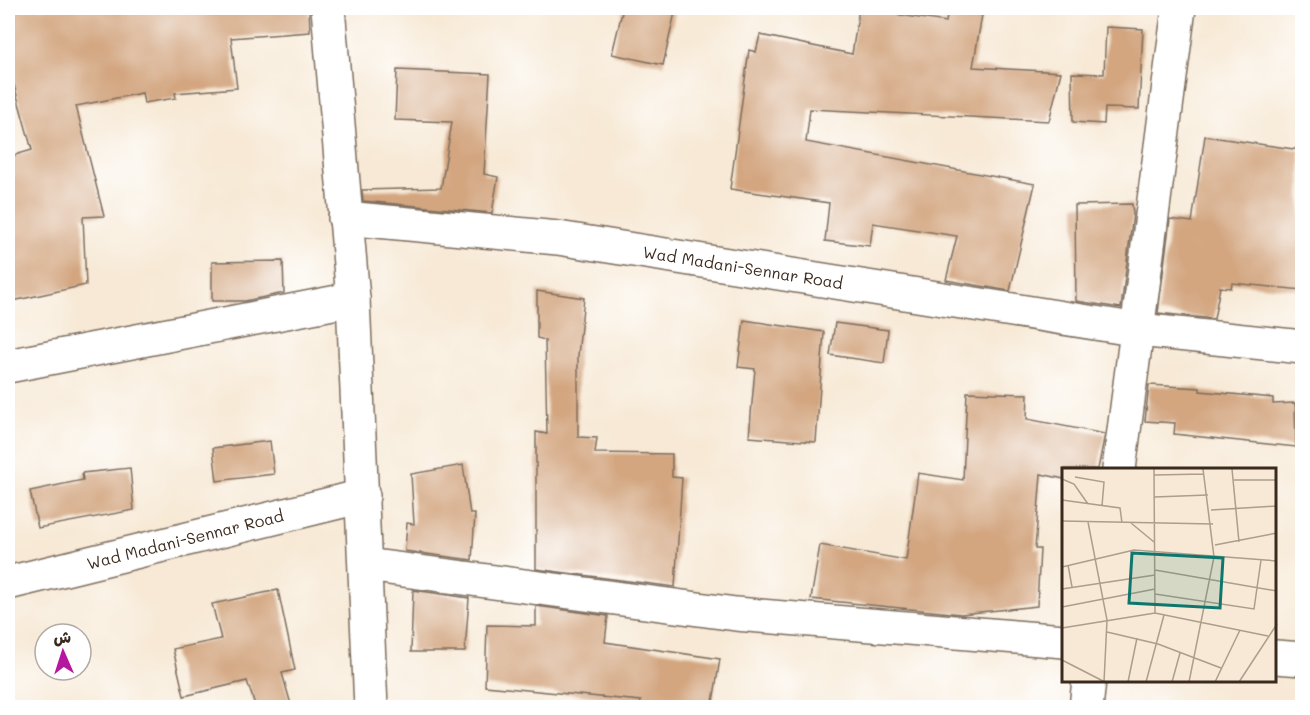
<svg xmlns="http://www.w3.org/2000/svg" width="1310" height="715" font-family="Mali,'Playpen Sans Arabic',sans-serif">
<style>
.building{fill:#d3a680}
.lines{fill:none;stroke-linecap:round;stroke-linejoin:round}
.minor-casing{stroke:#7d6d5e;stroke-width:36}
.minor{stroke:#fff;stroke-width:33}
.labels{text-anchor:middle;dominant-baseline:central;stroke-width:6;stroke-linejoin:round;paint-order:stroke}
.street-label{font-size:16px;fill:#3b2a1e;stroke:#fff}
.inset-road{fill:none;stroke:#ac9d8c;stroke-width:1.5}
.view{fill:#0f766e;fill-opacity:0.15;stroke:#0f766e;stroke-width:3}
.inset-edge{fill:none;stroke:#3b2a1e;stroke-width:3}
</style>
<rect width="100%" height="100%" fill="#fff"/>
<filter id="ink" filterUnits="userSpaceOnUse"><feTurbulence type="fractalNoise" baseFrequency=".0167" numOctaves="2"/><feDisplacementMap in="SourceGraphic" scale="12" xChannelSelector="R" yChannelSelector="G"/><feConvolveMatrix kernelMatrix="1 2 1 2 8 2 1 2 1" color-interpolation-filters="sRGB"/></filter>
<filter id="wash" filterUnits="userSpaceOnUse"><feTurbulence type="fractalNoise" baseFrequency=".008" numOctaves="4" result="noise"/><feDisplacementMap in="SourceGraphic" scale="24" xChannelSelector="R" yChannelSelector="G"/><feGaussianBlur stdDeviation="1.35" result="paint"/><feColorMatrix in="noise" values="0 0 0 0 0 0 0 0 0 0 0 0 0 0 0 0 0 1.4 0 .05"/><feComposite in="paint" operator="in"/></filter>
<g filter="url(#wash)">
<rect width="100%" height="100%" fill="#f7e9d5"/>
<g id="blocks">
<g class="building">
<path d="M 35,8 L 309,8 L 310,32 L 231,38 L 237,88 L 175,93 L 176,98 L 144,103 L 142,93 L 76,106 L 104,216 L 83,217 L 86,285 L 8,302 L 8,157 L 32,150 L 14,85 L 8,85 L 8,11 Z"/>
<path d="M 623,8 L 676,8 L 663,65 L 612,54 Z"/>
<path d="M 859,9 L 946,22 L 948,9 L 982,15 L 973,67 L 1061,72 L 1049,121 L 810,109 L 806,142 L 1035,184 L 1010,291 L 946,280 L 957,236 L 873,223 L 870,246 L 825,241 L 829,203 L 730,189 L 749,50 L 756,52 L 760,35 L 852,54 Z"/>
<path d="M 1106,27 L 1143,29 L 1139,109 L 1105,108 L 1104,124 L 1073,122 L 1072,73 L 1104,74 Z"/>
<path d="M 397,70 L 490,74 L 484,174 L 498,177 L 492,213 L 363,201 L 362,190 L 441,188 L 452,122 L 395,120 Z"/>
<path d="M 1205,136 L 1300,150 L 1302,290 L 1232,283 L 1231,288 L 1220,287 L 1214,319 L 1158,313 L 1170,219 L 1192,222 Z"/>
<path d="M 1132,204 L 1133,214 L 1121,308 L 1076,301 L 1075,205 Z"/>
<path d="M 283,261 L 284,293 L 245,301 L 212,301 L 212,262 Z"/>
<path d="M 537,291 L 584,298 L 578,355 L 578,437 L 597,438 L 595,453 L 672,454 L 672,477 L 682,478 L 675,587 L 536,569 L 536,432 L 547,434 L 545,340 L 537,338 Z"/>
<path d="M 744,320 L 824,332 L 816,442 L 749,437 L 755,369 L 738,367 Z"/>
<path d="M 835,323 L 888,330 L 884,363 L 830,355 Z"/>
<path d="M 1149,385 L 1200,388 L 1200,391 L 1273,398 L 1273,404 L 1295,403 L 1296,447 L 1174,434 L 1175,423 L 1145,421 Z"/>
<path d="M 967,392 L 1028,394 L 1027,419 L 1105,434 L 1098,469 L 1064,469 L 1064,479 L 1041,474 L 1035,549 L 1040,549 L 1037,606 L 961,614 L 811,599 L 820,545 L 906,560 L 918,473 L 963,480 Z"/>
<path d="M 270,441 L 274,474 L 217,481 L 213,448 Z"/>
<path d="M 463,465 L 470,514 L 475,514 L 472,560 L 405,551 L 407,523 L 414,524 L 411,474 Z"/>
<path d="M 130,468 L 134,510 L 38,528 L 30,491 L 83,480 L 82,473 Z"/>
<path d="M 278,590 L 295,670 L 282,673 L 292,708 L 256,708 L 247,681 L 184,696 L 173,649 L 221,639 L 212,604 Z"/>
<path d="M 413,590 L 469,598 L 465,652 L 411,652 Z"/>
<path d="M 536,606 L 608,616 L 605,642 L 720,659 L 712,708 L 640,708 L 641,701 L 485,686 L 487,625 L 536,626 Z"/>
</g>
</g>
</g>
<g filter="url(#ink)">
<use href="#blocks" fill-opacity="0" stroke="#7d6d5e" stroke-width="1.5"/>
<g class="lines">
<g class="minor-casing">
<g id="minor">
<path d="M 328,8 L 353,299 L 371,708"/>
<path d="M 345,218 L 558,238 L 1139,330 L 1302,347"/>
<path d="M 8,366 L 353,299"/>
<path d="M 1119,469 L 1179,8"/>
<path d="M 366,565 L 736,614 L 1064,641"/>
<path d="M 8,583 L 363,496"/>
<path d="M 1276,657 L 1302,659"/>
<path d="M 1086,708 L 1089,680"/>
</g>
</g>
<use href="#minor" class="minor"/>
</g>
</g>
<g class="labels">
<g class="street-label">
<text transform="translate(743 267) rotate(9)">Wad Madani-Sennar Road</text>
<text transform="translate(185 539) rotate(-14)">Wad Madani-Sennar Road</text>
</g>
</g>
<g transform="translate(1062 468)">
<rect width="214" height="214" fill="#f7e9d5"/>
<path class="inset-road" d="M 92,1 L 93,145M 170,1 L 177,74M 92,7 L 142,6M 13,9 L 42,14 L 40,38M 0,11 L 12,16 L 26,36M 172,12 L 215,12M 92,29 L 146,27M 0,32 L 58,40 L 60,55M 149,42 L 215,38M 0,53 L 151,56M 26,54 L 45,152 L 42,214M 69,55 L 92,74M 153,77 L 215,65M 6,97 L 10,119M 0,99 L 72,82 L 215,93M 93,102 L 215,123M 0,121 L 93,107M 93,126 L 192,141 L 199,92M 0,139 L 93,121M 0,160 L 93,145 L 206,168M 45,164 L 96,176 L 159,200M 0,192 L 43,214M 66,214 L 75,170M 84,214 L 102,147M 110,214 L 118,185M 127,214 L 152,89 L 141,1M 153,214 L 178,162M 177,214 L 215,156"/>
<path class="view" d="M 70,85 L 161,90 L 158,140 L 67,135 Z"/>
<rect width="214" height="214" class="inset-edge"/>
</g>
<rect width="1310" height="715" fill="none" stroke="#fff" stroke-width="30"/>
<g transform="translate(63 652) rotate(357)"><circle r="28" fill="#ffffff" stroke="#b1aaa5" stroke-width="1.5"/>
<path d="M0-4.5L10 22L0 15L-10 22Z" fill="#b5179e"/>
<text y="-9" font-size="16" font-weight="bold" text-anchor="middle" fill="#3b2a1e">ش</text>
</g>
</svg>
